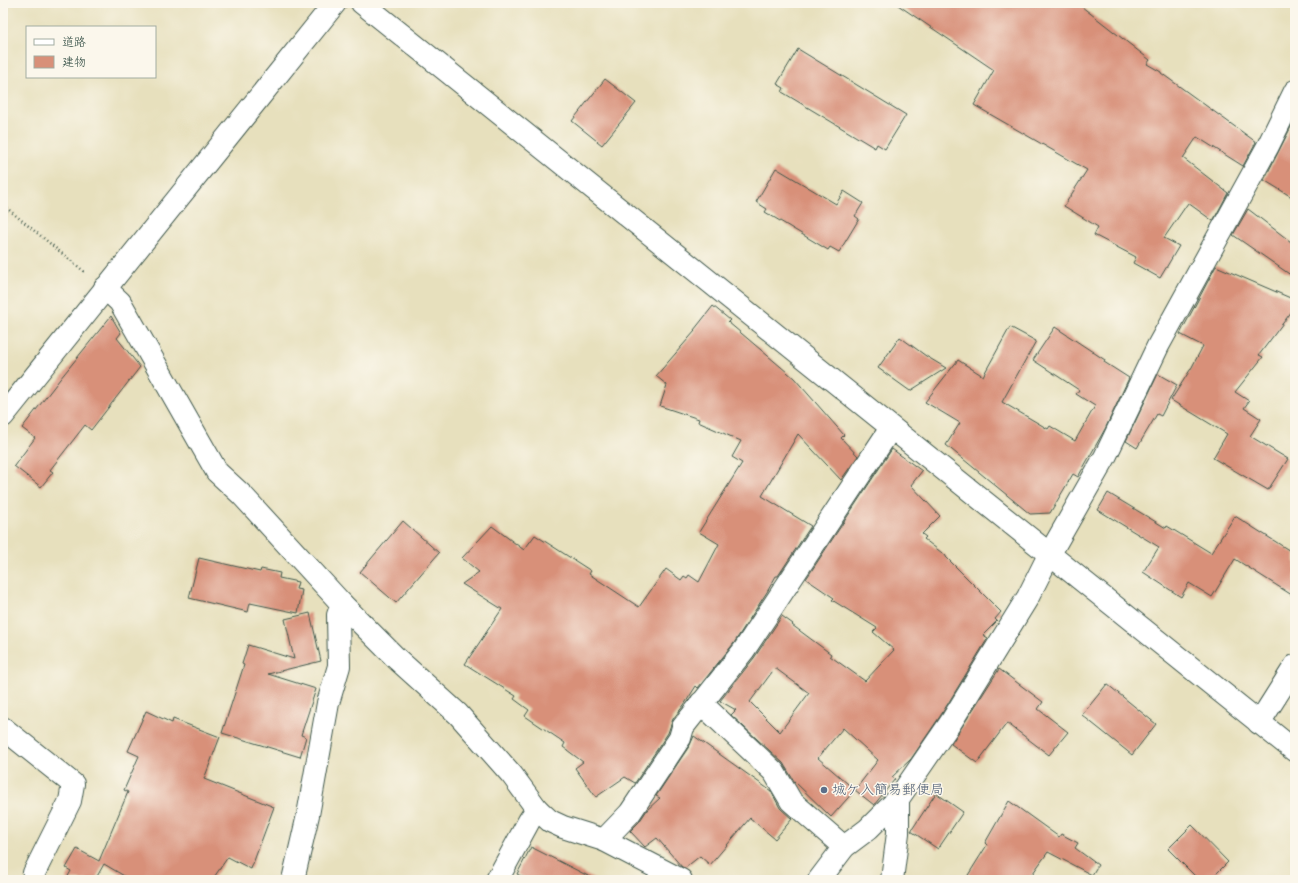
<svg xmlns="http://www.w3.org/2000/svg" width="1298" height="883" font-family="Mynerve,'Klee One',sans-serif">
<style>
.building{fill:#d89079;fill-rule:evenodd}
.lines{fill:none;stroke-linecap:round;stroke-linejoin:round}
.street-casing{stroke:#3d5549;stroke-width:24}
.secondary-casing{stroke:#3d5549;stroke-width:24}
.path{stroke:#3d5549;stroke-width:2.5;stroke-dasharray:1 3;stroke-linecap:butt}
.street{stroke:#fff;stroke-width:22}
.secondary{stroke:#fff;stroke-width:22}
.service-dot{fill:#5c6f8a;stroke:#fbf7ec;stroke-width:1.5}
.labels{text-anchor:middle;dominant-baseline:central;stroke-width:3;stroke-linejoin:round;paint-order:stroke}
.service-label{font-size:14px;fill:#4e5e75;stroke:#fbf7ec;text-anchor:start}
</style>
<rect width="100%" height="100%" fill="#fbf7ec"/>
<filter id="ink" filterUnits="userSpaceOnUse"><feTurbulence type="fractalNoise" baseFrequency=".025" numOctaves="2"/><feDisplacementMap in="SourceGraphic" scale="8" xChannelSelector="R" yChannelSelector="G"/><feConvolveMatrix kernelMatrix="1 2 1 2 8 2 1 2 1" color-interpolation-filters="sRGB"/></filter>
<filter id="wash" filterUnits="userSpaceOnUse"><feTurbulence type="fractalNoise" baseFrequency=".012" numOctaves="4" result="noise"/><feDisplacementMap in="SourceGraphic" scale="16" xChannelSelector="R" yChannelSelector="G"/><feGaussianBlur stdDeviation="0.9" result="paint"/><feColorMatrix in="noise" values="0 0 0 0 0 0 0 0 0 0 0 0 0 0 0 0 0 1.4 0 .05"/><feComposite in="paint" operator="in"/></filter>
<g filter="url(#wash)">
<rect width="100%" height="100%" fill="#e7e0bd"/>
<g id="blocks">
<g class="building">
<path d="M 895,3 L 1077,3 L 1150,60 L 1147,64 L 1161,72 L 1161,73 L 1256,142 L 1243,166 L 1197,137 L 1183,158 L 1228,193 L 1213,221 L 1188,203 L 1164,238 L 1179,246 L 1160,278 L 1133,263 L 1136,257 L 1094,235 L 1098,227 L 1064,206 L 1087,170 L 974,105 L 994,70 Z"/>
<path d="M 798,49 L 906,115 L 885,149 L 877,144 L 875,148 L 782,92 L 784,88 L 777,84 Z"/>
<path d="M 605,79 L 636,103 L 602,145 L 572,121 Z"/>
<path d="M 1295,119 L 1295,199 L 1264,180 Z"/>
<path d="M 776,168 L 836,204 L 844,191 L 863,203 L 855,216 L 859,219 L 839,252 L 830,247 L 828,250 L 785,224 L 765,212 L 767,209 L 756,202 Z"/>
<path d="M 1248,209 L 1295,245 L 1295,278 L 1233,235 Z"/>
<path d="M 1216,266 L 1295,300 L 1295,307 L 1259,355 L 1263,357 L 1235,392 L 1249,401 L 1244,408 L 1261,419 L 1250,436 L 1288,459 L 1268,490 L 1213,458 L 1227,434 L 1171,400 L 1192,367 L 1203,346 L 1180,334 Z"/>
<path d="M 713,306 L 730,320 L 728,322 L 794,378 L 844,435 L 841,438 L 858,456 L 841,480 L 798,434 L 762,496 L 811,526 L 778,576 L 776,576 L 767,592 L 734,643 L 698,688 L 696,686 L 684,705 L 673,719 L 668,733 L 635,783 L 625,777 L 596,797 L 575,768 L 583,762 L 563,747 L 565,743 L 525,716 L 529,710 L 514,699 L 516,696 L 465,664 L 502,609 L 462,584 L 479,572 L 462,558 L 492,526 L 524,550 L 535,535 L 591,571 L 589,574 L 639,607 L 666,569 L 681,580 L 684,576 L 687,578 L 689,575 L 699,582 L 719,544 L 699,532 L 742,463 L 732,457 L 741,441 L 698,422 L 699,419 L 660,406 L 667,385 L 656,376 L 695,331 L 694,330 Z"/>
<path d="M 111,316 L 121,333 L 117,338 L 140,367 L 91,430 L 85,425 L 50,470 L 53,472 L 41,487 L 14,466 L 35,438 L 22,428 L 60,379 Z"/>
<path d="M 1010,327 L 1036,341 L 1002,402 L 1048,429 L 1050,426 L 1075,441 L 1095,406 L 1076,394 L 1079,390 L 1033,360 L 1055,327 L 1105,360 L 1104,362 L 1129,378 L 1105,429 L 1078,477 L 1073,474 L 1050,513 L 1030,514 L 946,445 L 960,423 L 925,402 L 958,360 L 983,376 Z"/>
<path d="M 900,337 L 926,356 L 946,368 L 910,391 L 878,368 Z"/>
<path d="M 1158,374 L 1177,385 L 1161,416 L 1157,414 L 1137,448 L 1126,441 Z"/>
<path d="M 892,449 L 922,471 L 911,485 L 940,516 L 922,534 L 926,537 L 924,539 L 946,556 L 946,557 L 1001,612 L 995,619 L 997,621 L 983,635 L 988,638 L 941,715 L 911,759 L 892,777 L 895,779 L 874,805 L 855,790 L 831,817 L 794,781 L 783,763 L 731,715 L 736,710 L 720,701 L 754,658 L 782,616 L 793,624 L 792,625 L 831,654 L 830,656 L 865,681 L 894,650 L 873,632 L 877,628 L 832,600 L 834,598 L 806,579 ZM 775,668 L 809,693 L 780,732 L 750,702 ZM 843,728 L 878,760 L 855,790 L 818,758 Z"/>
<path d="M 1108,493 L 1166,528 L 1167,526 L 1211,553 L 1235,516 L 1295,554 L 1295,597 L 1235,559 L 1212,597 L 1189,583 L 1181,597 L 1143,572 L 1159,547 L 1098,510 Z"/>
<path d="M 403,521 L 439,553 L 396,603 L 360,572 Z"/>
<path d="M 199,558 L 260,572 L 261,569 L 280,573 L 279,578 L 298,582 L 296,589 L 302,590 L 298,613 L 250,603 L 248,612 L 189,598 Z"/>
<path d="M 310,613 L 321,661 L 268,674 L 316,689 L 301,735 L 306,737 L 300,757 L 222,733 L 244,665 L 242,664 L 248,645 L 294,659 L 285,619 Z"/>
<path d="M 999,669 L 1043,702 L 1038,709 L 1068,732 L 1049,755 L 1007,723 L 977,763 L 951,744 Z"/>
<path d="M 1107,684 L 1156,724 L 1132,755 L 1082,715 Z"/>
<path d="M 146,711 L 172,723 L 173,719 L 220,737 L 204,779 L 274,807 L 251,869 L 228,857 L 212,880 L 131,880 L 104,864 L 95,880 L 66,880 L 71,871 L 66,868 L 77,849 L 99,861 L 128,792 L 124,790 L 139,756 L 128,751 Z"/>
<path d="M 694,736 L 771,791 L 780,808 L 792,819 L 775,839 L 750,818 L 710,865 L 700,856 L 685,868 L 682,867 L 657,838 L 645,847 L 630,831 L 639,822 L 647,810 L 660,798 L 656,796 L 690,745 Z"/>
<path d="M 936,793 L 963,812 L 938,849 L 911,831 Z"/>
<path d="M 1009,801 L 1059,837 L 1061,834 L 1078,843 L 1075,848 L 1098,865 L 1092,875 L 1048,852 L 1028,880 L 965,880 L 987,845 L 985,843 Z"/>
<path d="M 1192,825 L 1228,862 L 1210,880 L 1199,880 L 1168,849 Z"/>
<path d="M 531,847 L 596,880 L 528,880 L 517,874 Z"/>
</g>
</g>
</g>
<g filter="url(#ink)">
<use href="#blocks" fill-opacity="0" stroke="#3d5549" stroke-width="1"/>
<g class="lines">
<g class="street-casing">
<g id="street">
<path d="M 105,288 L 120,302 L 217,472 L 242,495 L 342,604 L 397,659 L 458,714 L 512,775 L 537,809 L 550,821 L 563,827 L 604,840 L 681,880"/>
<path d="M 701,703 L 774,772 L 791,801 L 844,847"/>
<path d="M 1259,723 L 1295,666"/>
<path d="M 3,728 L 73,784 L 70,801 L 34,873 L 33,880"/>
<path d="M 604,840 L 630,813 L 680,738 L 683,727 L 744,650 L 891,428"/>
<path d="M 293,880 L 308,815 L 328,703 L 339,666 L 338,615 L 342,604"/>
<path d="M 497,880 L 529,821 L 537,809"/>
<path d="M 819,880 L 844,847 L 868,829 L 898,799 L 951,722 L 1028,597 L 1049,555 L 1105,457 L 1158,346 L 1268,146 L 1295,91"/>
<path d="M 892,880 L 898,833 L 898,799"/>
</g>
</g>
<g class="secondary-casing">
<g id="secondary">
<path d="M 362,3 L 1295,751"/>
<path d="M 3,416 L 335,3"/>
</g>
</g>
<path class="path" d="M 3,205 L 86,273"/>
<use href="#street" class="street"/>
<use href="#secondary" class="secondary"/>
</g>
</g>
<circle class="service-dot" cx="824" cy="790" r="4"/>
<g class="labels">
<g class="service-label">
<text x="832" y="790">城ケ入簡易郵便局</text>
</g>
</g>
<rect width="1298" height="883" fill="none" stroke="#fbf7ec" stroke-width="16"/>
<rect x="26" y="26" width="130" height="52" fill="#fbf7ec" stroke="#a3ada2"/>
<rect x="34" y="39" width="20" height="6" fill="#ffffff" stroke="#a3ada2"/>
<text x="62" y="46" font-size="12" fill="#1f3d34">道路</text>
<rect x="34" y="56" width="20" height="12" fill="#d89079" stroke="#a3ada2"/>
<text x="62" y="66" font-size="12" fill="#1f3d34">建物</text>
</svg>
